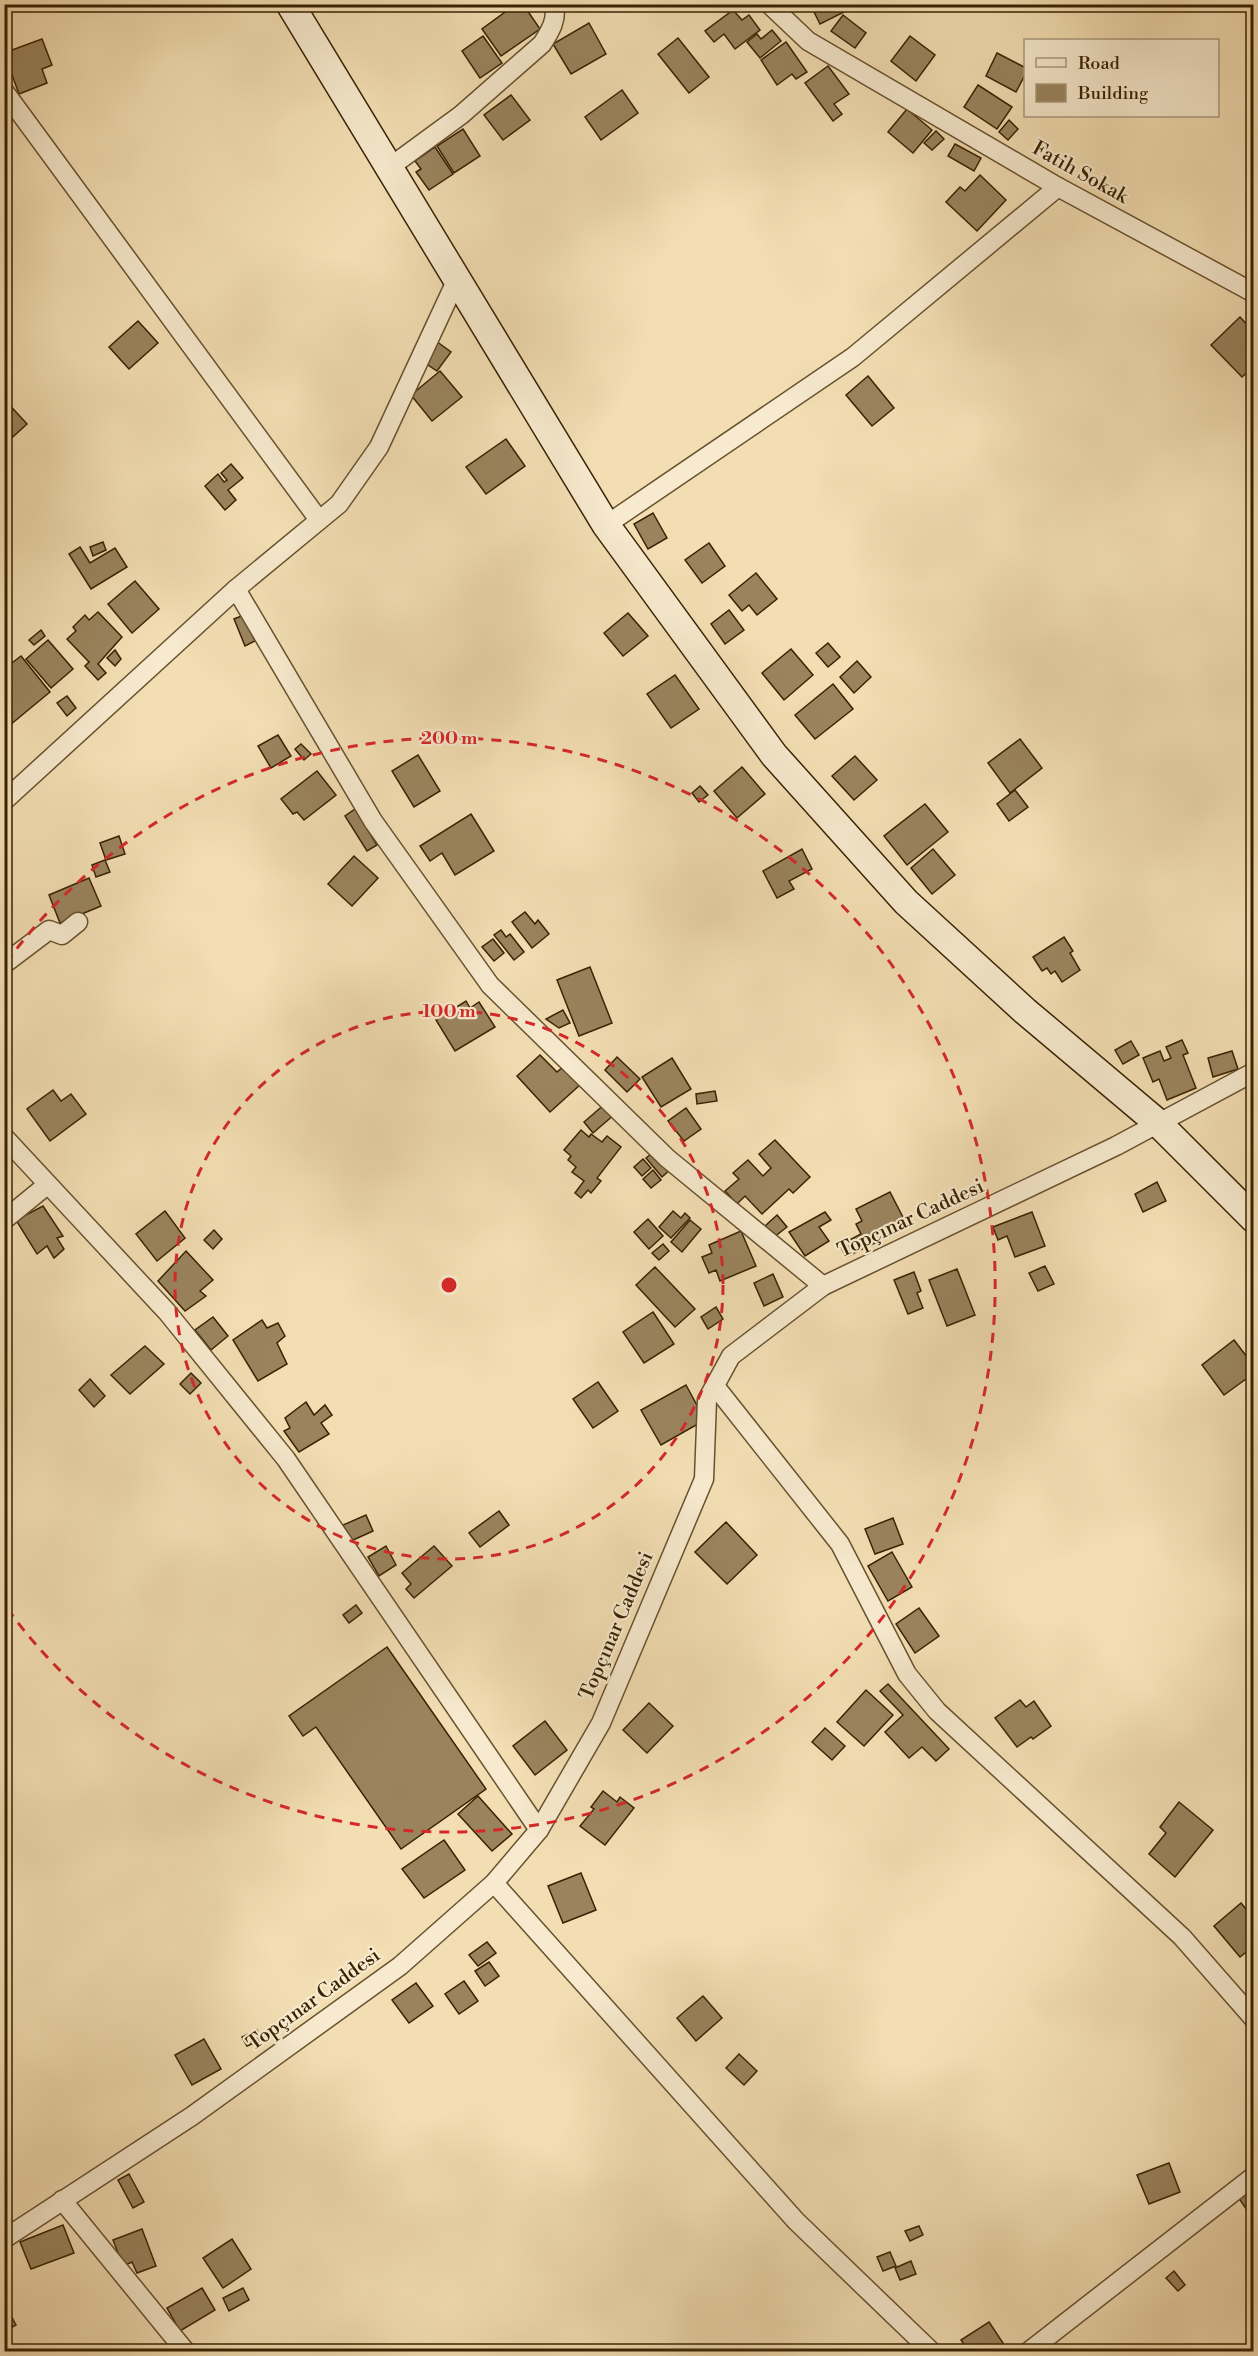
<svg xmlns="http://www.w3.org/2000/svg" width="1258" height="2356" font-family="'Libre Bodoni',serif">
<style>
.building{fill:#9a845e;stroke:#392202;stroke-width:1.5}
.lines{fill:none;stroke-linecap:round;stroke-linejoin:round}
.street-casing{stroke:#68512e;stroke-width:21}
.secondary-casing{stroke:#392202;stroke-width:30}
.street{stroke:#f7eace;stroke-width:18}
.secondary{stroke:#f7eace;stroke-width:27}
.ring{fill:none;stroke:#d62828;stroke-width:3;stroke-dasharray:10 8}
.labels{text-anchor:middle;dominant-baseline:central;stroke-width:4.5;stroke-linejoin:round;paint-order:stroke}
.street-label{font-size:20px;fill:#392202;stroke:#f7eace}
.centre{fill:#d62828;stroke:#f7eace;stroke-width:3}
.ring-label{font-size:18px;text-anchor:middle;font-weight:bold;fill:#d62828;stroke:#f7eace;stroke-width:4.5;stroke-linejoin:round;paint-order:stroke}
</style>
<rect width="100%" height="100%" fill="#f3deb3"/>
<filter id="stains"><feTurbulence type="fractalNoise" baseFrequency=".00333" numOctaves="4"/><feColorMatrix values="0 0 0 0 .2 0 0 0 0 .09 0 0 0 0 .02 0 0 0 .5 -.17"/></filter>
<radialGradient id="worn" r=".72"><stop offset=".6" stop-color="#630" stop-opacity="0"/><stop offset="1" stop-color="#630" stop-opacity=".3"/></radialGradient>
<g class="building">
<path d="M 516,4 L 523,4 L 540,29 L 501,56 L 482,29 Z"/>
<path d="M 810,4 L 839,4 L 844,12 L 820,24 Z"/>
<path d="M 733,10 L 742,20 L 749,15 L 760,30 L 735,49 L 724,34 L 714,42 L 705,31 Z"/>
<path d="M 843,15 L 866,33 L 855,48 L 831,31 Z"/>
<path d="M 589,23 L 606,54 L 571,74 L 553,44 Z"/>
<path d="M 772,30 L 781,41 L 760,58 L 747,42 L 757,34 L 761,39 Z"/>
<path d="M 483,36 L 502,63 L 480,78 L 462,51 Z"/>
<path d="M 910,36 L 935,55 L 916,81 L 891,61 Z"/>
<path d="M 678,38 L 709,77 L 689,93 L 658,54 Z"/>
<path d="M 42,39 L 52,65 L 42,69 L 47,83 L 19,94 L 4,53 Z"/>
<path d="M 786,42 L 807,72 L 796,79 L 792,74 L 777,85 L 761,60 Z"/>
<path d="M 997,53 L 1026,68 L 1026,73 L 1016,92 L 986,76 Z"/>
<path d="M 828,66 L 849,94 L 834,104 L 842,114 L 833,121 L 805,83 Z"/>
<path d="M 978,85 L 1012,107 L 997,129 L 964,107 Z"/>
<path d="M 622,90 L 638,113 L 601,140 L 585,117 Z"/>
<path d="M 511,95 L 530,120 L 503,140 L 484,115 Z"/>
<path d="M 907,109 L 932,130 L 913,153 L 888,132 Z"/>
<path d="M 1009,120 L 1018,129 L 1008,140 L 999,132 Z"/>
<path d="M 463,129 L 480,156 L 454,173 L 437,146 Z"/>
<path d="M 936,131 L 944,139 L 932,150 L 924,143 Z"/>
<path d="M 955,144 L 981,158 L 974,171 L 948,156 Z"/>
<path d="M 435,147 L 453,174 L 429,190 L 416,172 L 421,169 L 415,161 Z"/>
<path d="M 980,175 L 1006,200 L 977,231 L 946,202 L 960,187 L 965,191 Z"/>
<path d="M 1240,317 L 1254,332 L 1254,366 L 1242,377 L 1211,345 Z"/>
<path d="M 138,321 L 158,343 L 129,369 L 109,347 Z"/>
<path d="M 436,341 L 451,352 L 437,371 L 422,361 Z"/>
<path d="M 440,371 L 462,397 L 432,421 L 411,395 Z"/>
<path d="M 868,376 L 894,408 L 872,426 L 846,395 Z"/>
<path d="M 4,399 L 27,424 L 4,445 Z"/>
<path d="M 506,439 L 525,466 L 486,494 L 466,467 Z"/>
<path d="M 231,464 L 243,478 L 228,490 L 236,500 L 225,510 L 205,486 L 218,474 L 224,482 L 227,480 L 221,473 Z"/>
<path d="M 653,513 L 667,538 L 648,549 L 634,524 Z"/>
<path d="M 103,542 L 106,550 L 93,556 L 90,547 Z"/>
<path d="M 709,543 L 725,566 L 702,583 L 685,560 Z"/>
<path d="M 80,547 L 90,563 L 115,548 L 127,567 L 91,589 L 69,554 Z"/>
<path d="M 756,573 L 777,599 L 757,615 L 749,605 L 742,611 L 729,595 Z"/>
<path d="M 135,581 L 159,609 L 132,633 L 108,604 Z"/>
<path d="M 729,610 L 744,630 L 725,644 L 711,624 Z"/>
<path d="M 98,612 L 122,637 L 98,664 L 106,673 L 98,680 L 85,666 L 89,662 L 67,639 L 76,631 L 73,627 L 85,615 L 89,620 Z"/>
<path d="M 628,613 L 648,636 L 623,656 L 604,633 Z"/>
<path d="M 244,615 L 255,641 L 245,646 L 234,619 Z"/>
<path d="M 41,630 L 45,636 L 34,645 L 29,640 Z"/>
<path d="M 48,640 L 73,669 L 51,688 L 26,659 Z"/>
<path d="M 828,643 L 840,657 L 828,667 L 816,653 Z"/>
<path d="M 791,649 L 813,675 L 784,700 L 762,673 Z"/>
<path d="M 115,650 L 121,659 L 115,666 L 107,658 Z"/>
<path d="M 21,656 L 50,692 L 4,730 L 4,669 Z"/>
<path d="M 857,661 L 871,677 L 854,693 L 840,677 Z"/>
<path d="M 675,675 L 699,709 L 671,728 L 647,694 Z"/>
<path d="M 833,684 L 853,709 L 815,739 L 795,715 Z"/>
<path d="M 67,696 L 76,708 L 67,716 L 57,703 Z"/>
<path d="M 278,735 L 291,756 L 271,768 L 258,746 Z"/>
<path d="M 1020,739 L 1042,768 L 1010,793 L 988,763 Z"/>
<path d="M 301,744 L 311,754 L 304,760 L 295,749 Z"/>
<path d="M 418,755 L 440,791 L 414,807 L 392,771 Z"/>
<path d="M 855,756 L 877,780 L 854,800 L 832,776 Z"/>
<path d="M 742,767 L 765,794 L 737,818 L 714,791 Z"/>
<path d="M 317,771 L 336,795 L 304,820 L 297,812 L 293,814 L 281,799 Z"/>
<path d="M 700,786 L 708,795 L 699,802 L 692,793 Z"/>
<path d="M 1015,790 L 1028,807 L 1009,821 L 997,804 Z"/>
<path d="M 925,804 L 948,832 L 907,865 L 884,836 Z"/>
<path d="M 355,809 L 377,845 L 367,851 L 345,816 Z"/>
<path d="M 471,814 L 494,851 L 455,875 L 442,853 L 430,861 L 420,846 Z"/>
<path d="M 119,836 L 125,854 L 106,860 L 100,843 Z"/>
<path d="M 802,849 L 812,869 L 789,881 L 794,889 L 777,898 L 763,871 Z"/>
<path d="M 933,849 L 955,875 L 932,894 L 911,868 Z"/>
<path d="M 354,856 L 378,878 L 352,906 L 328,884 Z"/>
<path d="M 105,860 L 110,872 L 96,877 L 92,865 Z"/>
<path d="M 89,878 L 101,906 L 60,923 L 49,895 Z"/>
<path d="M 525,912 L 535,924 L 538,920 L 549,934 L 532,948 L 512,922 Z"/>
<path d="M 501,930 L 506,937 L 510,934 L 524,952 L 514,960 L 494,935 Z"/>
<path d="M 1064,937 L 1073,951 L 1070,953 L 1080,970 L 1062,982 L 1055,971 L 1051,974 L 1047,968 L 1042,971 L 1033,957 Z"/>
<path d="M 493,939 L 504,953 L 494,961 L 482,947 Z"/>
<path d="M 590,967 L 612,1023 L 579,1036 L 557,980 Z"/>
<path d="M 466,1001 L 470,1008 L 479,1002 L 495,1027 L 455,1051 L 436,1020 Z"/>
<path d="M 563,1010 L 570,1023 L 559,1028 L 546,1019 Z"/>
<path d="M 1182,1040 L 1188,1053 L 1183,1055 L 1196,1088 L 1167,1100 L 1159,1079 L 1153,1082 L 1143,1058 L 1160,1051 L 1164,1061 L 1171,1058 L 1166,1047 Z"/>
<path d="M 1131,1041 L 1139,1055 L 1123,1064 L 1115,1050 Z"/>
<path d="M 1232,1051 L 1238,1069 L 1213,1077 L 1208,1058 Z"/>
<path d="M 540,1055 L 557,1072 L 564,1066 L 581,1084 L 550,1112 L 517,1076 Z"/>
<path d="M 617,1057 L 640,1079 L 627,1092 L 605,1070 Z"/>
<path d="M 672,1058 L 691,1089 L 661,1107 L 642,1077 Z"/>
<path d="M 53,1090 L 61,1101 L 71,1094 L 86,1114 L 50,1141 L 27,1109 Z"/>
<path d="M 715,1091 L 717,1101 L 697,1104 L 696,1094 Z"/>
<path d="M 606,1103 L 615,1114 L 593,1133 L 584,1122 Z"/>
<path d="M 686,1108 L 701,1129 L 684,1141 L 668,1121 Z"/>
<path d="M 581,1130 L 589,1137 L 591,1134 L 602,1142 L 607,1136 L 621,1147 L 597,1178 L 601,1181 L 591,1193 L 588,1190 L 581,1198 L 575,1193 L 584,1181 L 572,1172 L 576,1167 L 568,1160 L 571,1156 L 564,1150 Z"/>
<path d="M 775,1140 L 810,1177 L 793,1193 L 789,1189 L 762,1214 L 745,1196 L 737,1204 L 725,1191 L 739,1179 L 733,1173 L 748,1160 L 763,1176 L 771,1168 L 759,1154 Z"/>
<path d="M 656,1150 L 671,1169 L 662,1177 L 646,1158 Z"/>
<path d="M 643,1159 L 651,1168 L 642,1176 L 634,1167 Z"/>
<path d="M 653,1170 L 661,1180 L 651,1188 L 643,1179 Z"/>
<path d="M 1157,1182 L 1166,1201 L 1143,1212 L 1135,1194 Z"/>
<path d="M 890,1192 L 908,1227 L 846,1257 L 840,1245 L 861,1234 L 856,1224 L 862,1221 L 856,1209 Z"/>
<path d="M 43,1206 L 63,1236 L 57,1238 L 64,1249 L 54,1258 L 47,1246 L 37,1254 L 16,1220 Z"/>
<path d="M 165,1211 L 185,1238 L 157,1261 L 136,1234 Z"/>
<path d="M 673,1211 L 681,1218 L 685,1213 L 690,1218 L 671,1238 L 659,1227 Z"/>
<path d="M 825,1212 L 831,1220 L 819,1227 L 829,1241 L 805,1256 L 789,1232 Z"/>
<path d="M 1032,1212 L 1045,1246 L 1015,1257 L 1007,1236 L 998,1240 L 993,1227 Z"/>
<path d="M 777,1215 L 787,1227 L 774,1237 L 765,1226 Z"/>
<path d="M 648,1219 L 663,1236 L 649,1249 L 634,1232 Z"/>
<path d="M 690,1220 L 701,1229 L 682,1252 L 671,1242 Z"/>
<path d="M 214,1230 L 222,1239 L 213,1249 L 204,1240 Z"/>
<path d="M 741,1231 L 756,1266 L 720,1281 L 716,1270 L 709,1273 L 702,1257 L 712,1253 L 709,1245 Z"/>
<path d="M 663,1244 L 669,1251 L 659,1260 L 652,1253 Z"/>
<path d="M 186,1251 L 213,1280 L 200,1291 L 206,1296 L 185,1311 L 158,1281 Z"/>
<path d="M 1045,1266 L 1054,1284 L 1038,1291 L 1029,1273 Z"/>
<path d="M 655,1267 L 695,1309 L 675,1327 L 636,1285 Z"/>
<path d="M 957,1269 L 975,1315 L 947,1326 L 929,1280 Z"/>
<path d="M 914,1272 L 921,1291 L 917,1293 L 923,1308 L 908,1314 L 894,1280 Z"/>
<path d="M 773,1274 L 783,1297 L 764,1306 L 754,1283 Z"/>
<path d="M 716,1307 L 723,1319 L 708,1329 L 701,1317 Z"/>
<path d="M 653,1312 L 674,1344 L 644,1363 L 623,1332 Z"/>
<path d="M 213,1317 L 228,1336 L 211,1350 L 195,1330 Z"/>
<path d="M 262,1320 L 267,1328 L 278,1323 L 285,1336 L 277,1343 L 287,1364 L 258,1381 L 233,1340 Z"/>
<path d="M 1234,1340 L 1254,1366 L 1254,1380 L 1249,1384 L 1246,1379 L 1224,1395 L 1202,1365 Z"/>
<path d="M 145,1346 L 164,1364 L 130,1394 L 111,1375 Z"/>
<path d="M 191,1373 L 201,1383 L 190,1394 L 180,1384 Z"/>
<path d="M 90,1379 L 105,1396 L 94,1407 L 79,1390 Z"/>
<path d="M 598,1382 L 618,1411 L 593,1428 L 573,1399 Z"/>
<path d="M 686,1385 L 705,1420 L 661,1445 L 641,1410 Z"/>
<path d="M 306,1402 L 314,1415 L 325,1405 L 332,1415 L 321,1423 L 329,1434 L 299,1452 L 284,1431 L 290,1428 L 285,1418 Z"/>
<path d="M 499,1511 L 509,1525 L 480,1547 L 469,1533 Z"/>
<path d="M 366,1515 L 373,1531 L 351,1541 L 343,1525 Z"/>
<path d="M 893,1518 L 903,1544 L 875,1554 L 865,1529 Z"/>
<path d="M 726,1522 L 757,1555 L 727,1584 L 695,1552 Z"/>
<path d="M 386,1546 L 396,1565 L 379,1576 L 368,1557 Z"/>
<path d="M 434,1546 L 452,1566 L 414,1598 L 406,1589 L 411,1584 L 402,1573 Z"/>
<path d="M 892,1552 L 912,1587 L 888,1601 L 868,1566 Z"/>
<path d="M 356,1605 L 362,1613 L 349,1623 L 343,1615 Z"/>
<path d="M 919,1608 L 939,1636 L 915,1653 L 896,1624 Z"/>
<path d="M 387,1647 L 486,1789 L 401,1849 L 316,1727 L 303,1736 L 289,1716 Z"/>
<path d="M 888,1684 L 949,1749 L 936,1761 L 922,1747 L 909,1758 L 885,1732 L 903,1715 L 880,1691 Z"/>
<path d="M 866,1690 L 893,1715 L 864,1746 L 837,1722 Z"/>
<path d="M 1020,1700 L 1026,1707 L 1034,1701 L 1051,1726 L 1033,1739 L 1031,1737 L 1017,1747 L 995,1718 Z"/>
<path d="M 649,1703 L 673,1726 L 647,1753 L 623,1730 Z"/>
<path d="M 545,1721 L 567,1750 L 535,1775 L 513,1746 Z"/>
<path d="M 825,1728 L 845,1746 L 832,1760 L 812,1742 Z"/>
<path d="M 603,1791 L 617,1802 L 620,1797 L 634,1808 L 605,1845 L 580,1826 L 594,1809 L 591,1807 Z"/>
<path d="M 478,1796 L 512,1834 L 492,1851 L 458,1814 Z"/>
<path d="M 1179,1802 L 1213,1830 L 1175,1877 L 1149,1854 L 1166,1833 L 1160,1827 Z"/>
<path d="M 444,1840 L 465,1870 L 424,1898 L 402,1869 Z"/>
<path d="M 581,1873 L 596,1910 L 563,1923 L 548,1886 Z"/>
<path d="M 1241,1903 L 1254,1919 L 1254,1946 L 1240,1957 L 1214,1926 Z"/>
<path d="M 487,1942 L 496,1953 L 478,1966 L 469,1955 Z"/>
<path d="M 489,1962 L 499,1976 L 485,1986 L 475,1971 Z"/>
<path d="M 464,1981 L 478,2001 L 459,2014 L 445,1994 Z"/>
<path d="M 416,1983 L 433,2006 L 409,2023 L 392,2000 Z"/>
<path d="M 703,1996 L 722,2018 L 696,2041 L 677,2018 Z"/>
<path d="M 257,2030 L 261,2040 L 247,2046 L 242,2037 Z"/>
<path d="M 204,2039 L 221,2069 L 192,2085 L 175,2055 Z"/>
<path d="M 739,2054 L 757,2071 L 744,2085 L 726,2068 Z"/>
<path d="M 1169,2163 L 1180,2192 L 1149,2204 L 1137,2175 Z"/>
<path d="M 129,2174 L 144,2202 L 133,2208 L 118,2180 Z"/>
<path d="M 1254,2186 L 1254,2206 L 1247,2210 L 1238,2197 Z"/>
<path d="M 63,2225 L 74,2253 L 31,2269 L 20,2242 Z"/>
<path d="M 919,2226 L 923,2235 L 910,2241 L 905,2231 Z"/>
<path d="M 142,2229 L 156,2266 L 137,2273 L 132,2262 L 123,2266 L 113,2240 Z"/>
<path d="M 232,2239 L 251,2269 L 223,2288 L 203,2258 Z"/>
<path d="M 890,2252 L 896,2266 L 883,2271 L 877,2257 Z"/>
<path d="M 911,2261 L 916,2274 L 900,2280 L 895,2268 Z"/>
<path d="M 1174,2271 L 1185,2285 L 1178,2291 L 1166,2278 Z"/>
<path d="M 202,2288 L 215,2310 L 180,2331 L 167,2308 Z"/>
<path d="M 243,2288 L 249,2300 L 229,2311 L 223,2298 Z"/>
<path d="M 4,2303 L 16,2325 L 4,2332 Z"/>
<path d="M 989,2322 L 1005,2346 L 997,2352 L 969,2352 L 961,2340 Z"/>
</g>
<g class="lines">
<g class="street-casing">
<g id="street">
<path d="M 769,4 L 808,41 L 1058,187 L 1254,293"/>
<path d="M 4,91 L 319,520"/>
<path d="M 390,167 L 461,115 L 542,44 C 549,33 559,18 553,4"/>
<path d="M 606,525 L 853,357 L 1058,187"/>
<path d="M 236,589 L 373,821 L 490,985 L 667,1158 L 823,1286"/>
<path d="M 4,801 L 236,589 L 339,504 L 379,447 L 457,279"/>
<path d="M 4,964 L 49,930 L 62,935 L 78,922"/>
<path d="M 4,1137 L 167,1312 L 286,1459 L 539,1830"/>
<path d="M 4,1220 L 47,1185"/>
<path d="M 715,1386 L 840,1544 L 907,1674 L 937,1711 L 1182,1937 L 1254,2019"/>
<path d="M 494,1883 L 796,2221 L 932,2352"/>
<path d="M 62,2200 L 186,2352"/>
<path d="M 4,2239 L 192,2116 L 400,1966 L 494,1883 L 539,1830 L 601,1723 L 704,1479 L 707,1400 L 731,1356 L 823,1286 L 1116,1146 L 1254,1072"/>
<path d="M 1028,2352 L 1254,2176"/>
</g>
</g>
<g class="secondary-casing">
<path id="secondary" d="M 290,4 L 606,525 L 774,755 L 906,902 L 1025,1011 L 1158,1123 L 1254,1219"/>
</g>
<use href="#street" class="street"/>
<use href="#secondary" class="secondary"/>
</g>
<g class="ring">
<circle cx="449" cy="1285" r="274"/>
<path d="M6 963A547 547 0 1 1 6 1607"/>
</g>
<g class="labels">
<g class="street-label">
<text transform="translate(1080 173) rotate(29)">Fatih Sokak</text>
<text transform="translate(911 1219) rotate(-25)">Topçınar Caddesi</text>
<text transform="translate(617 1626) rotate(-67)">Topçınar Caddesi</text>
<text transform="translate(314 2000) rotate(-36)">Topçınar Caddesi</text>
</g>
</g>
<circle cx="449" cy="1285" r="9" class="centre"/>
<g class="ring-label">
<text x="449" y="744">200 m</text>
<text x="449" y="1017">100 m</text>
</g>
<rect width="1258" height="2356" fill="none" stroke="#f3deb3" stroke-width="24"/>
<rect x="6" y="6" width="1246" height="2344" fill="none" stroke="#392202" stroke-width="3"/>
<rect x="12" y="12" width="1234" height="2332" fill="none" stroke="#392202" stroke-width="1.5"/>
<rect x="1024" y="39" width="195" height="78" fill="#f7eace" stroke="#ab9a7c" stroke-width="1.5"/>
<rect x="1036" y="58" width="30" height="9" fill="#f7eace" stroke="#ab9a7c" stroke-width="1.5"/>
<text x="1078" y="69" font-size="18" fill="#392202">Road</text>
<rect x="1036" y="84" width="30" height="18" fill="#9a845e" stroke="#ab9a7c" stroke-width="1.5"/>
<text x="1078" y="99" font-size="18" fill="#392202">Building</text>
<rect width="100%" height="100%" filter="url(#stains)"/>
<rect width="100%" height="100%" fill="url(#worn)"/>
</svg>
